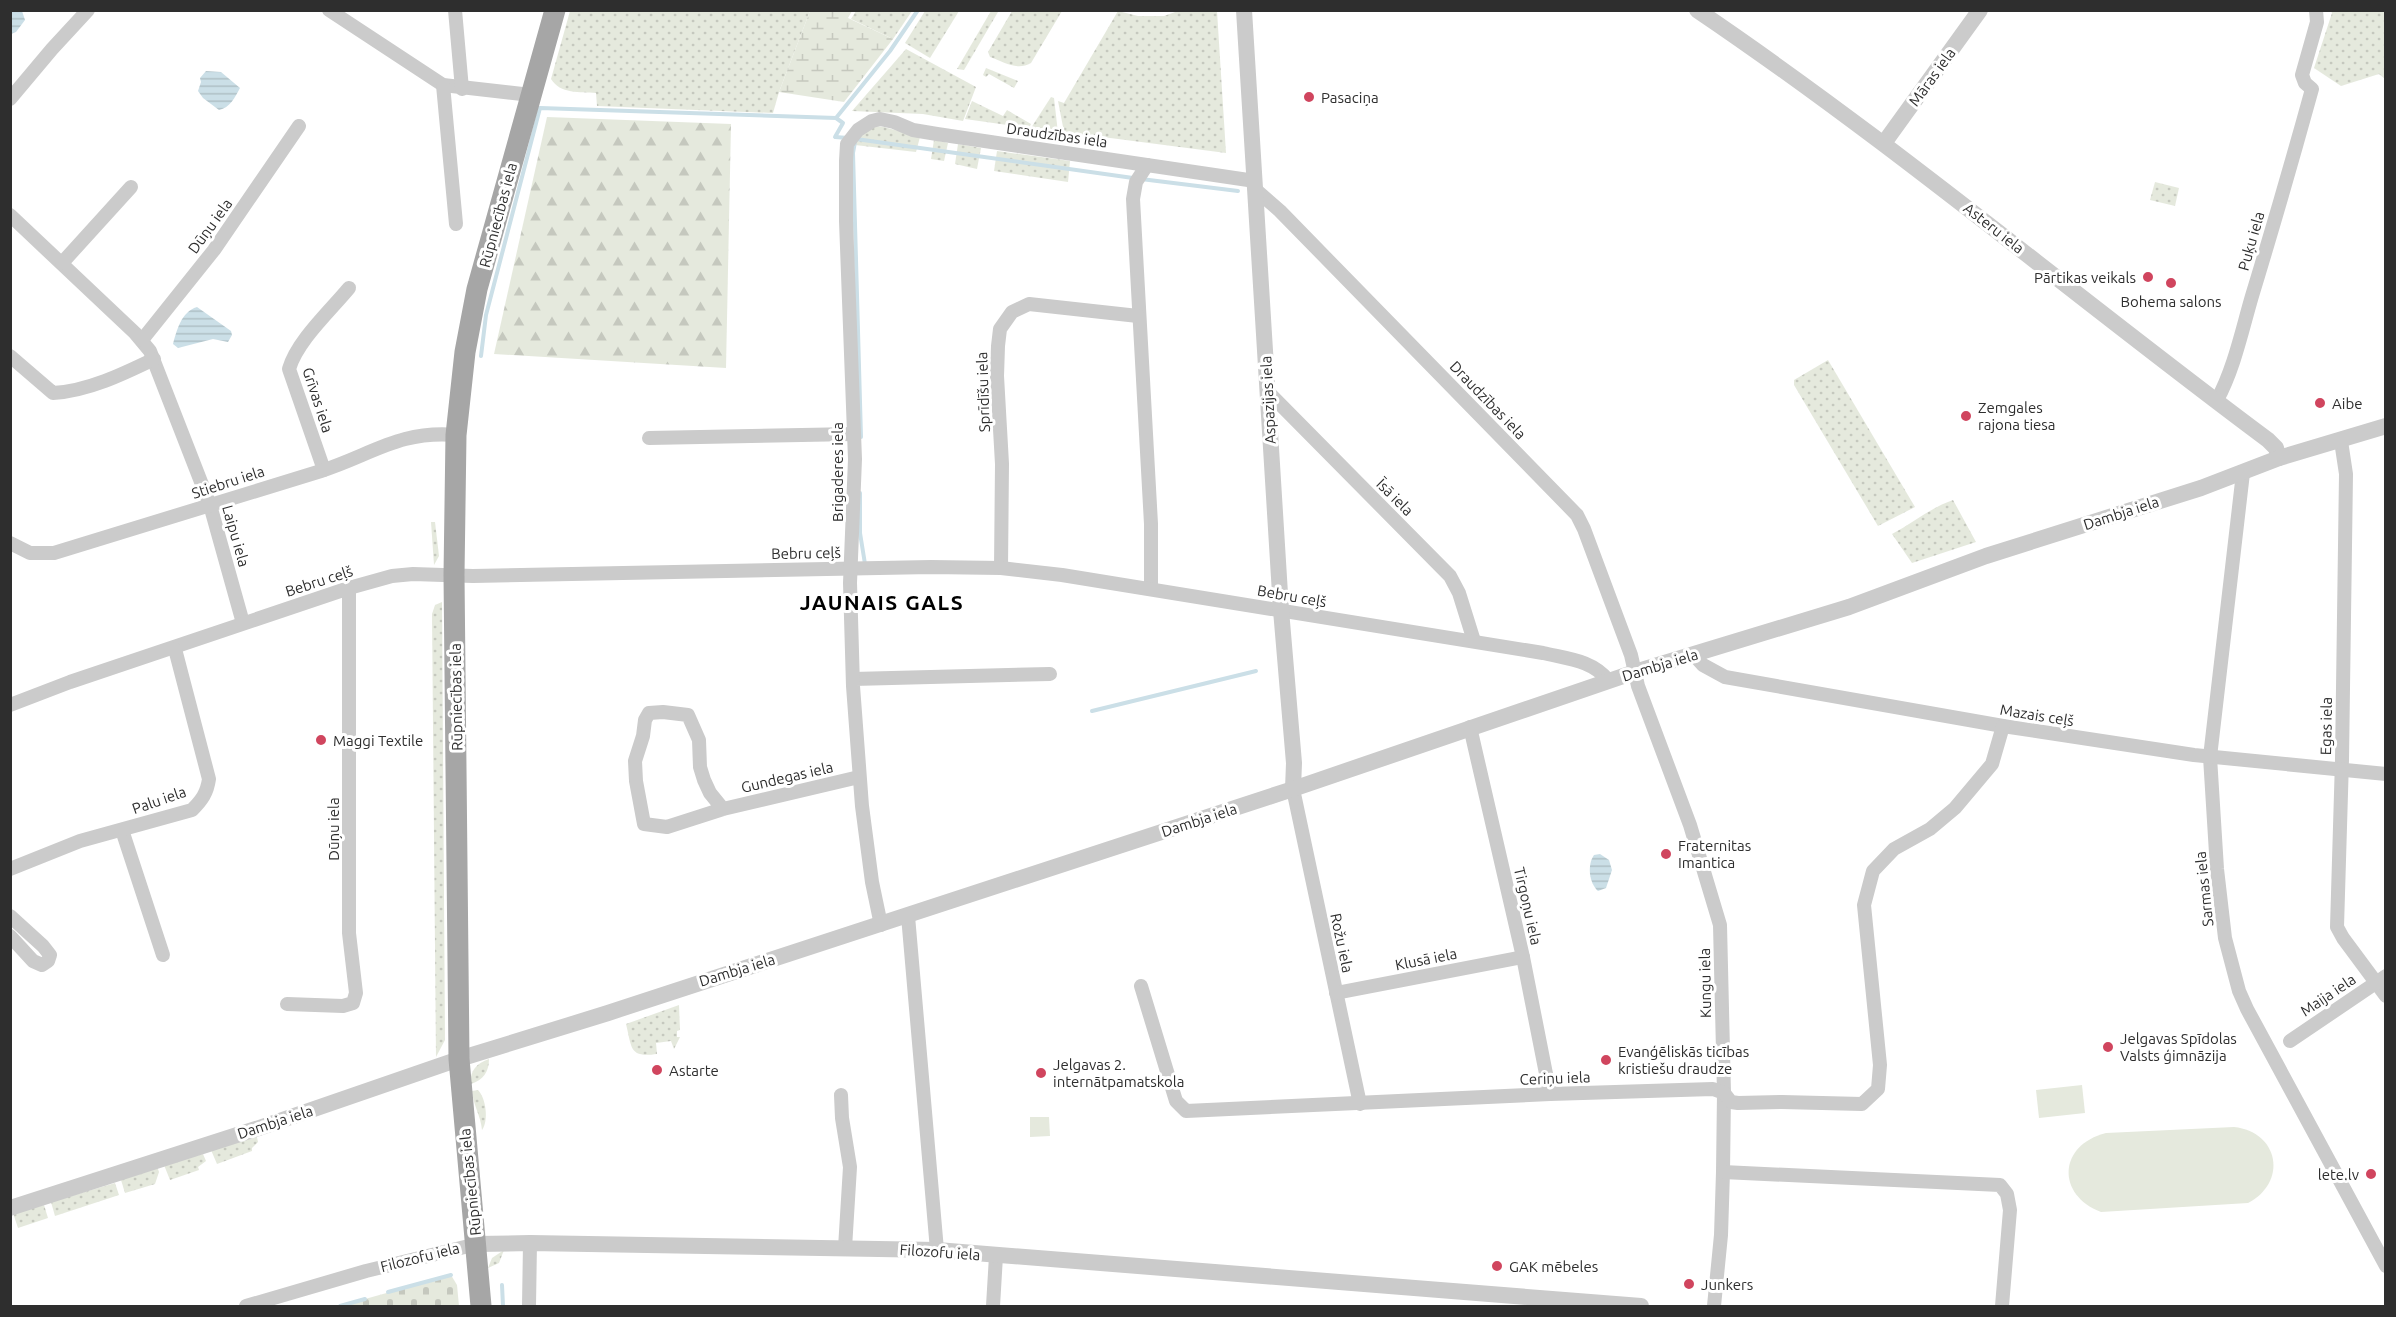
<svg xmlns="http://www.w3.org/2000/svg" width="2396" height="1317" font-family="Ubuntu,sans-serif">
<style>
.grass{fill:url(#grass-dots)}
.forest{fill:url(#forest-firs)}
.wetland{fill:url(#wetland-marsh)}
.cemetery{fill:url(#cemetery-stones)}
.garden{fill:#e5e9dd}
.water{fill:url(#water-rules)}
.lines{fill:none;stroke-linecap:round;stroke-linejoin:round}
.stream{stroke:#cbdfe7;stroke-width:4}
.minor{stroke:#cbcbcb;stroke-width:14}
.tertiary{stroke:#cbcbcb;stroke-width:16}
.primary{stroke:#a6a6a6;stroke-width:21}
.poi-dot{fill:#d0455e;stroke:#fff;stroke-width:2}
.labels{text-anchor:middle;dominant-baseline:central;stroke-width:6;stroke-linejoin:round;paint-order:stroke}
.street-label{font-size:15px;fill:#2e2e2e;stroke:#fff}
.poi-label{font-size:15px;fill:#2e2e2e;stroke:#fff;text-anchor:start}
.district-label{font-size:21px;font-weight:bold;letter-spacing:1.5px;fill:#000;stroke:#fff}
</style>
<defs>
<pattern id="grass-dots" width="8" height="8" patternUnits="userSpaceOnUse" patternTransform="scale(1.5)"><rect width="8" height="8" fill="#e5e9dd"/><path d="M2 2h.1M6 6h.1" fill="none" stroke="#c5c8be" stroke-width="1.8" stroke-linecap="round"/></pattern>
<pattern id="forest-firs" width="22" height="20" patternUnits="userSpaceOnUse" patternTransform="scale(1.5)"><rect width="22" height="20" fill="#e5e9dd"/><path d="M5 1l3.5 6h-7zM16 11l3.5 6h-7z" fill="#c5c8be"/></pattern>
<pattern id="wetland-marsh" width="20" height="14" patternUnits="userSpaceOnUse" patternTransform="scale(1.5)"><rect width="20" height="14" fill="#e5e9dd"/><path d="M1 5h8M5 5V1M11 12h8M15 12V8" fill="none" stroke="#c5c8be"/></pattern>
<pattern id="cemetery-stones" width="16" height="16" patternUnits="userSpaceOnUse" patternTransform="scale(1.5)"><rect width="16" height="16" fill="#e5e9dd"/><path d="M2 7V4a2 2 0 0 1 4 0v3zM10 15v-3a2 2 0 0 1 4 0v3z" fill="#c5c8be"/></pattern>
<pattern id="water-rules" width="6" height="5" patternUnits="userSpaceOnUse" patternTransform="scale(1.5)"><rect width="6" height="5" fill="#cbdfe7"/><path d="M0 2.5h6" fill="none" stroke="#afc0c6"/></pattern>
</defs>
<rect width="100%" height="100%" fill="#fff"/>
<g class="grass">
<path d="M 570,11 L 810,11 L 779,92 L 773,113 L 597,106 L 596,93 C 580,92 560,94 551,79 Z"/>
<path d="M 856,11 L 857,10 L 912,11 L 893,39 L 851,19 Z"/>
<path d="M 925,11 L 959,11 L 930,58 L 905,43 Z"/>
<path d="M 991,11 L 998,12 L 964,70 L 957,69 Z"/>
<path d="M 1012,11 L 1062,11 L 1031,63 C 1017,71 1004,62 990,57 L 988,52 Z"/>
<path d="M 1118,11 L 1138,16 L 1164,16 L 1178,11 L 1217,11 L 1226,153 L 1064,132 L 1058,101 L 1064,103 Z"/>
<path d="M 2331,11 L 2385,11 L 2385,79 L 2379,74 L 2341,86 L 2314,68 L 2332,13 Z"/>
<path d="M 906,49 L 976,87 L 963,121 L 923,114 L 852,111 Z"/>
<path d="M 986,68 L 1018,81 L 1014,88 L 989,74 L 986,77 L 983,75 Z"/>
<path d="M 1051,97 L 1054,98 L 1058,133 L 1031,128 Z"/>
<path d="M 972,101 L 1003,116 L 1007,110 L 1031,124 L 1029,128 L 965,119 Z"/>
<path d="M 876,126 L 884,127 L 920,137 L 916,152 L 855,145 L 860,135 Z"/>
<path d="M 934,140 L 948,143 L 944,161 L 931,159 Z"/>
<path d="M 958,144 L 981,148 L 977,169 L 955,164 Z"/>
<path d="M 997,151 L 1070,161 L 1068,182 L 994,171 Z"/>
<path d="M 2155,182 L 2179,188 L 2175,206 L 2150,200 Z"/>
<path d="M 1828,360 L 1915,507 L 1878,526 L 1794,385 L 1794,380 Z"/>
<path d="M 1953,500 L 1976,542 L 1912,563 L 1892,534 C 1913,523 1930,508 1953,500 Z"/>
<path d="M 431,522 L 435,522 L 439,556 L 434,565 Z"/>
<path d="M 442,602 L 445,1040 L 436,1057 L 432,614 L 435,605 Z"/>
<path d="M 679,1005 L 680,1030 L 677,1031 L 677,1037 L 680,1037 L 674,1049 L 671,1041 L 656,1043 L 657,1054 C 629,1058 632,1048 626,1024 Z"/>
<path d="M 489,1059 C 489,1072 483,1080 471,1084 C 469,1071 477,1063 489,1059 Z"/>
<path d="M 478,1090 C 486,1098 489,1121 482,1130 C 481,1116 473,1105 472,1091 Z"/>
<path d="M 256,1133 L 258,1142 L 252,1148 L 252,1151 L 217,1164 L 211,1150 Z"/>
<path d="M 203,1154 L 206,1161 L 198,1167 L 199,1170 L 170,1180 L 164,1165 Z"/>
<path d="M 157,1166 L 159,1172 L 155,1184 L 125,1193 L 121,1180 Z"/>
<path d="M 115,1183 L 119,1195 L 55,1216 L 51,1202 Z"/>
<path d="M 44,1205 L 48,1218 L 18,1228 L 13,1213 Z"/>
<path d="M 504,1250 L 499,1263 L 488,1268 L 492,1258 Z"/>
</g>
<path class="forest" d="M 547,117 L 731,124 L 726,368 L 494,354 Z"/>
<path class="wetland" d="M 810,11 L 852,11 L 848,18 L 893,39 L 844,102 L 779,92 Z"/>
<path class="cemetery" d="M 451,1275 L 457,1285 L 459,1306 L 340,1306 Z"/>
<g class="garden">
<path d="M 2082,1085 L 2085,1113 L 2039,1118 L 2036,1090 Z"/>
<path d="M 1030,1117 L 1049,1117 L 1050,1136 L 1030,1137 Z"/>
<path d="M 2234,1127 C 2279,1132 2288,1182 2248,1203 L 2101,1212 C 2056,1195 2058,1145 2106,1133 Z"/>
</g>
<g class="water">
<path d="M 11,10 L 22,11 L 25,20 L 16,32 L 11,34 Z"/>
<path d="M 206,71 L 221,72 L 240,88 C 235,97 230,108 219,110 L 203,98 L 198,91 L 201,82 L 200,78 Z"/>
<path d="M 197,307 L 231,331 L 232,335 L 228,342 L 213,339 L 178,348 L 173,344 C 177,330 181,312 197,307 Z"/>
<path d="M 1600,854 L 1609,860 L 1612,870 L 1606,888 L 1598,891 C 1589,883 1587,865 1594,855 Z"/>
</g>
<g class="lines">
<g class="stream">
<path d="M 836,118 L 843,123 L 835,137 L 848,138"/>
<path d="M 856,139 L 1133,178"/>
<path d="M 855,142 L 853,153 L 861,437"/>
<path d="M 1141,179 L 1238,191"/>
<path d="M 481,356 L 486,315 L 540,108 L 836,118 L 890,51 L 918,10"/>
<path d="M 860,493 L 860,533 L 865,564"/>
<path d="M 1092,711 L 1256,671"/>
<path d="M 502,1285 L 503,1306"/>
<path d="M 388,1292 L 451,1275"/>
<path d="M 340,1306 L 365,1299"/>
</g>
<g class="minor">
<path d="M 329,10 L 443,85 L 531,95"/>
<path d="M 455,10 L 462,89"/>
<path d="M 443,85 L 456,224"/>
<path d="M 10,99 L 52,49 L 88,10"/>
<path d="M 1147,165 L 1136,182 L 1133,199 L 1151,524 L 1151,589"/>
<path d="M 1256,190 L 1280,211 L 1577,515 L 1584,529 L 1631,655 L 1638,686 L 1690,825 L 1720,925 L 1724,1093 L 1723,1172 L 1721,1235 L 1714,1306"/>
<path d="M 10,215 L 135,333 L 150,351 L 210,505 L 243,623"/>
<path d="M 62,263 L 131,187"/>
<path d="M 142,340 L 214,250 L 299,126"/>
<path d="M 10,356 L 53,393 C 88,391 123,374 154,359"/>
<path d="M 1267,391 L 1450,576 L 1459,593 L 1474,641"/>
<path d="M 2217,400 C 2234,369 2242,330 2252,296 C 2273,227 2293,158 2312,89 L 2305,83 L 2302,75 L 2317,22 L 2316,10"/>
<path d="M 649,438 L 854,434"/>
<path d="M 2341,441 L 2346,474 L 2342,760 L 2337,927 L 2343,938 L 2386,996"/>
<path d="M 324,470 L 289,369 C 297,341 330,311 349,288"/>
<path d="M 2243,473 L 2210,757 L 2217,869 L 2225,938 L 2239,991 L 2247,1009 L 2386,1266"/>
<path d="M 10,543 L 30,553 L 54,553 C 143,526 232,499 321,471 C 371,455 400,430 456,435"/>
<path d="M 1001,568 L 1002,464 L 997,376 L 998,346 L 1000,329 L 1012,312 L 1029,304 L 1138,316"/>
<path d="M 1694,655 L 1703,665 L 1725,677 L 2003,726 L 2194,755 L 2386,774"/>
<path d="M 853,679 L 1050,674"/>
<path d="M 10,705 L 70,682 L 349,588 L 392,576 L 413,574 L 473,576 L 931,567 L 1001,568 L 1062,575 L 1543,653 C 1568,659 1592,660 1609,681"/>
<path d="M 1470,727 L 1523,957 L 1550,1094"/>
<path d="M 1293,789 L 1360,1104"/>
<path d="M 723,809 L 710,793 L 704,780 L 700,767 L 699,740 L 688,715 L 663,712 L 649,713 L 645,720 L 643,736 L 635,761 L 636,781 L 644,824 L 667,827 L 723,809 L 859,777"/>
<path d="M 122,830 L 163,955"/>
<path d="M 10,869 L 80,841 L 192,810 C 202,800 207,793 209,779 L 175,649"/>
<path d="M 10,916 L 43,946 L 50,955 L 48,961 L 42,965 L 33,961 L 10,936"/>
<path d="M 908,916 L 937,1250"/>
<path d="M 881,925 L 872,882 L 862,806 L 853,686 L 850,583 L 855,459 L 846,221 L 846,161 L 847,144 L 858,130 L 872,121 L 880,119 L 894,122 L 913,130 L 937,134 L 1255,181"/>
<path d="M 1141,986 L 1176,1101 L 1186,1111 L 1550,1094 L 1713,1089 L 1724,1093 L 1731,1102 L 1738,1103 L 1782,1102 L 1862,1104 L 1878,1089 L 1880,1065 L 1864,905 L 1873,871 L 1894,849 L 1930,829 L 1955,808 L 1992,764 L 2003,726"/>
<path d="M 1336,993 L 1523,957"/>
<path d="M 287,1004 L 343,1006 L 353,1003 L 356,993 L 349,933 L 349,588"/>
<path d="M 2290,1041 L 2386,976"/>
<path d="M 841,1095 L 842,1118 L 850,1167 L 845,1248"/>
<path d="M 1723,1172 L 2000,1185 L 2007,1194 L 2010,1210 L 2002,1306"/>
<path d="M 246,1306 L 366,1271 L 477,1244"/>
<path d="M 529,1306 L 530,1243"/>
<path d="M 993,1306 L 996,1256"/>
</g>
<g class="tertiary">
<path d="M 1244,10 L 1281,610 L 1294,763 L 1293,789"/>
<path d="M 1697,10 C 1895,144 2077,298 2268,440 L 2276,448 L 2279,458"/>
<path d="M 1884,143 L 1980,10"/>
<path d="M 10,1208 L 259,1128 L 459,1059 L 608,1013 L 1293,789 L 1635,672 L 1849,607 L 1986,556 L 2201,488 L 2279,458 L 2386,426"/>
<path d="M 477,1244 L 530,1243 L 937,1250 L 1641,1306"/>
</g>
<path class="primary" d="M 481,1306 L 459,1059 L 454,575 L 456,435 L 465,352 L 477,289 L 555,10"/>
</g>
<g class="poi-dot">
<circle cx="1309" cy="97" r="6"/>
<circle cx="2148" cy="277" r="6"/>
<circle cx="2171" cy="283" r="6"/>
<circle cx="2320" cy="403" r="6"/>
<circle cx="1966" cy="416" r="6"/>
<circle cx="321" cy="740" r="6"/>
<circle cx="1666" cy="854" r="6"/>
<circle cx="2108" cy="1047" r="6"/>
<circle cx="1606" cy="1060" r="6"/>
<circle cx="657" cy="1070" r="6"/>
<circle cx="1041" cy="1073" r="6"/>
<circle cx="2371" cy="1174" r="6"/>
<circle cx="1497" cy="1266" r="6"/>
<circle cx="1689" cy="1284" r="6"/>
</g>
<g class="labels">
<g class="street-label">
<text transform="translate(1932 77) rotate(-54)">Māras iela</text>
<text transform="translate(1057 135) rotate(8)">Draudzības iela</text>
<text transform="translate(498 215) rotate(-75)">Rūpniecības iela</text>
<text transform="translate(210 226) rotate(-54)">Dūņu iela</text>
<text transform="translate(1994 228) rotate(38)">Asteru iela</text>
<text transform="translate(2251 241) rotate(-74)">Puķu iela</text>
<text transform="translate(983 392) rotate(-92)">Sprīdīšu iela</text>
<text transform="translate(318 400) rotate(72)">Grīvas iela</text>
<text transform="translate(1268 400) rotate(-93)">Aspazijas iela</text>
<text transform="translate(1488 400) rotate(46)">Draudzības iela</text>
<text transform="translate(837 472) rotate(-90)">Brigaderes iela</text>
<text transform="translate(228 482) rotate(-18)">Stiebru iela</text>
<text transform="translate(1395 497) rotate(45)">Īsā iela</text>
<text transform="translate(2121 513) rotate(-18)">Dambja iela</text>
<text transform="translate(236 536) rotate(74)">Laipu iela</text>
<text transform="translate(806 553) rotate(-1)">Bebru ceļš</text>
<text transform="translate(319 581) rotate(-18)">Bebru ceļš</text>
<text transform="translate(1292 596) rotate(10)">Bebru ceļš</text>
<text transform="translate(1660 665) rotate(-17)">Dambja iela</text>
<text transform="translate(456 697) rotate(-91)">Rūpniecības iela</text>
<text transform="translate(2037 715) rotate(9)">Mazais ceļš</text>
<text transform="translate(2326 726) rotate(-89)">Egas iela</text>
<text transform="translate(787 777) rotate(-13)">Gundegas iela</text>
<text transform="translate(159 800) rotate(-19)">Palu iela</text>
<text transform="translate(1199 820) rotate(-18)">Dambja iela</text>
<text transform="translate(333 829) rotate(-90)">Dūņu iela</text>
<text transform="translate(2204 889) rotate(-96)">Sarmas iela</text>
<text transform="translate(1528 906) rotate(77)">Tirgoņu iela</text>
<text transform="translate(1342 943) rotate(78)">Rožu iela</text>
<text transform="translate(1426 959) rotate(-11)">Klusā iela</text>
<text transform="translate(737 970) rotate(-17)">Dambja iela</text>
<text transform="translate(1705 983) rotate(-91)">Kungu iela</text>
<text transform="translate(2328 995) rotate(-34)">Maija iela</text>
<text transform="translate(1555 1078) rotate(-2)">Ceriņu iela</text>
<text transform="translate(275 1122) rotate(-18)">Dambja iela</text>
<text transform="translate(470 1182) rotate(-96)">Rūpniecības iela</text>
<text transform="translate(940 1252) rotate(4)">Filozofu iela</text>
<text transform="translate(420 1257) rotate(-14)">Filozofu iela</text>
</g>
<g class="poi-label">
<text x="1321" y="97">Pasaciņa</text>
<text x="2136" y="277" text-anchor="end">Pārtikas veikals</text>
<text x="2171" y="301" text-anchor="middle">Bohema salons</text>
<text x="2332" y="403">Aibe</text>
<text x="1978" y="407">Zemgales<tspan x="1978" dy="17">rajona tiesa</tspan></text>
<text x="333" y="740">Maggi Textile</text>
<text x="1678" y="845">Fraternitas<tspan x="1678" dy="17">Imantica</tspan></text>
<text x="2120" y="1038">Jelgavas Spīdolas<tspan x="2120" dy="17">Valsts ģimnāzija</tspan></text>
<text x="1618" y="1051">Evanģēliskās ticības<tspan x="1618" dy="17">kristiešu draudze</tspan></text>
<text x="1053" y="1064">Jelgavas 2.<tspan x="1053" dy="17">internātpamatskola</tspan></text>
<text x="669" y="1070">Astarte</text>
<text x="2359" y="1174" text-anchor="end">lete.lv</text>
<text x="1509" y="1266">GAK mēbeles</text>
<text x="1701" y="1284">Junkers</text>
</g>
<g class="district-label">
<text x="882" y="602">JAUNAIS GALS</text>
</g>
</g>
<rect width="2396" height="1317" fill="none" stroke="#2e2e2e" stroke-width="24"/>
</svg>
